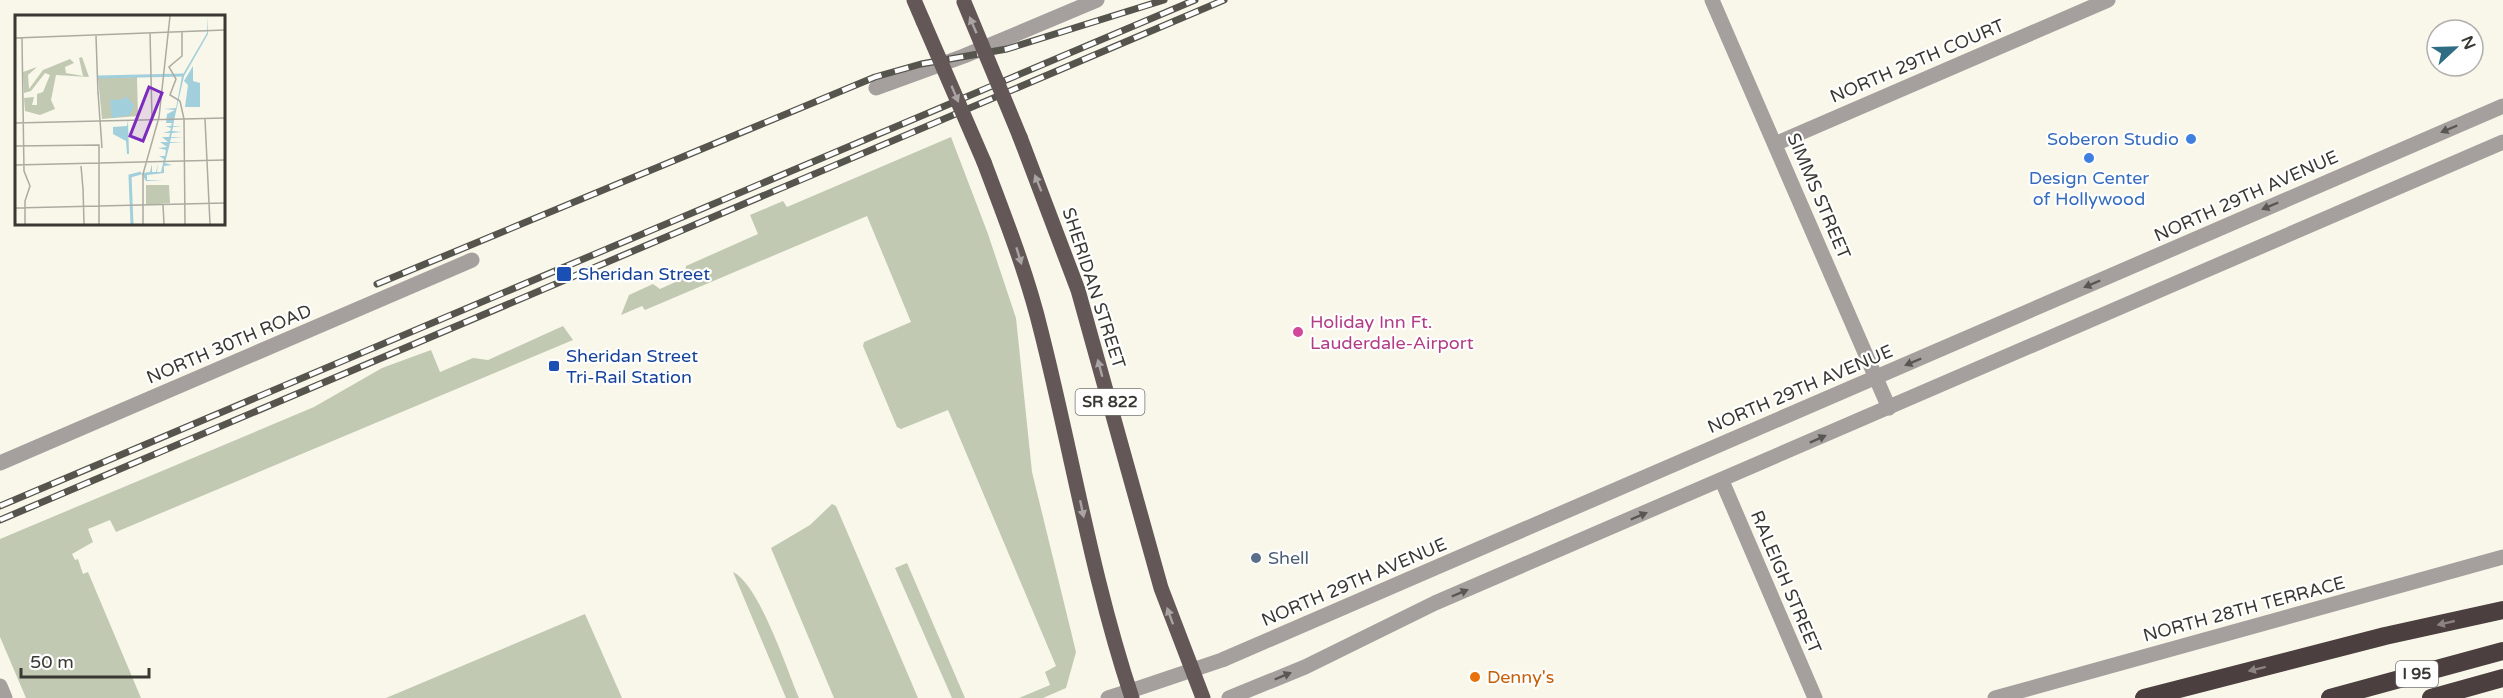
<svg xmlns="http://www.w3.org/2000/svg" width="2503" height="698" font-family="'Varela Round',sans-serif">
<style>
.green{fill:#c1c9b2}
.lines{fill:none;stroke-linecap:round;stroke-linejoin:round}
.minor{stroke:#a59f9e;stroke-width:15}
.tertiary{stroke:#a59f9e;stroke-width:15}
.primary{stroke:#635757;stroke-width:15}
.motorway{stroke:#4c3f3f;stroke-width:18}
.rail-casing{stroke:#55544d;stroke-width:7}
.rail{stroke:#fff;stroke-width:4.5;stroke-dasharray:14;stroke-linecap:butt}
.primary-bridge{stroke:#635757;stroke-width:15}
.oneway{fill:#a9a3a3}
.oneway2{fill:#595753}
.oneway3{fill:#8b8282}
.shop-dot{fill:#3f7fe0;stroke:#fff;stroke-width:2}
.transit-dot{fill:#1a4fb4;stroke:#fff;stroke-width:2}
.hotel-dot{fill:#d1479c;stroke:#fff;stroke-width:2}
.service-dot{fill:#5c6f8a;stroke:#fff;stroke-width:2}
.food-dot{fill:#e8710a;stroke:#fff;stroke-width:2}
.labels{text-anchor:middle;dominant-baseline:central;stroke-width:4.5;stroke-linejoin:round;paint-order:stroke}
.shield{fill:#fff;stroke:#747470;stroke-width:1.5}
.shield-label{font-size:16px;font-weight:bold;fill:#393833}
.street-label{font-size:18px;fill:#393833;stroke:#fff}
.shop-label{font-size:18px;fill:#366cbe;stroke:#fff;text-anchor:end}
.transit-label{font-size:18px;fill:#164399;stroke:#fff;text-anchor:start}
.hotel-label{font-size:18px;fill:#b23c85;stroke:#fff;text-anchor:start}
.service-label{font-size:18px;fill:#4e5e75;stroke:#fff;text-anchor:start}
.food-label{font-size:18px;fill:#c56008;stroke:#fff;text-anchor:start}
.inset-river{fill:none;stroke:#a2cfdc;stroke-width:3}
.inset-road{fill:none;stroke:#acaba1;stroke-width:1.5}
.view{fill:#7b2cbf;fill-opacity:0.15;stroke:#7b2cbf;stroke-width:3}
.inset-edge{fill:none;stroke:#393833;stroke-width:3}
</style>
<rect width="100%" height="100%" fill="#f9f7ea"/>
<g class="green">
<path d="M 951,137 L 988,234 L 1016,318 L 1032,472 L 1076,652 L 1066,688 L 1043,698 L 1019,698 L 1050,685 L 1045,672 L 1056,666 L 948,410 L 901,429 L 897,427 L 863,346 L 864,342 L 911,322 L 867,216 L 645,310 L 642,306 L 621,315 L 629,295 L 653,284 L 660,289 C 672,283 685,281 686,266 L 758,234 L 750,215 L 783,201 L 787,207 Z"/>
<path d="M 563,326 L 573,340 L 116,532 L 110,520 L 88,529 L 93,542 L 72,554 L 75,560 L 78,559 L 83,574 L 88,572 L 141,698 L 26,698 L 0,637 L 0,539 L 314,407 L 382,368 L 431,350 L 440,372 L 473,358 L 488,360 Z"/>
<path d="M 832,504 L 836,506 L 918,698 L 834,698 L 771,548 L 810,525 Z"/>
<path d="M 907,563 L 965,698 L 952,698 L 895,568 Z"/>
<path d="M 733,572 C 759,584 787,670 799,698 L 786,698 Z"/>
<path d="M 585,614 L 622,698 L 386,698 Z"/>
</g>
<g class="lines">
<g class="minor">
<path d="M 1712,0 L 1889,408"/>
<path d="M 876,88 L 964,56 L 1097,0"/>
<path d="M 1775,144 L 2108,0"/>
<path d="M 0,463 L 472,260"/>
<path d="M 1722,481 L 1815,698"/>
<path d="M 0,686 L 5,698"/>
<path d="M 1108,698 L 1130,691"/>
<path d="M 1995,698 L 2503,557"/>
</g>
<g class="tertiary">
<path d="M 1130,691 L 1222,660 L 2503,106"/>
<path d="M 1229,698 L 1305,667 L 1435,603 L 2503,142"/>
</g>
<g class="primary">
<path d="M 914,0 L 923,21"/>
<path d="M 1020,137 L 1078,290 L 1161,588 L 1203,698"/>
<path d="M 984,162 C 1005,218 1027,273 1041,331 C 1072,453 1092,578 1132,698"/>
</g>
<g class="motorway">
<path d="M 2144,698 L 2385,636 L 2503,610"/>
<path d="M 2330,698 L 2503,651"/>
<path d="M 2431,698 L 2503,678"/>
</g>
<g class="rail-casing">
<g id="rail">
<path d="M 377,284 L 875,77 L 921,64 L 1007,49 L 1164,0"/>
<path d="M 0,506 L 1195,0"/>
<path d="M 0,520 L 1224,0"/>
</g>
</g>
<use href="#rail" class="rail"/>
<g class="primary-bridge">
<path d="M 964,2 L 1020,137"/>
<path d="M 923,21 L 984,162"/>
</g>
</g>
<defs><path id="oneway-solid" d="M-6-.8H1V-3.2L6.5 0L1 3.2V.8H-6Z" transform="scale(1.5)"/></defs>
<g class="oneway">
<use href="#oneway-solid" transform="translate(973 25) rotate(-113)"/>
<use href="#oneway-solid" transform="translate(955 94) rotate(67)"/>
<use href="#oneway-solid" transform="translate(1038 183) rotate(-112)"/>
<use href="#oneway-solid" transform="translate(1019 256) rotate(73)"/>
<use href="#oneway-solid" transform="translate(1100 368) rotate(-105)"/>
<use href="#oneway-solid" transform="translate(1082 509) rotate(78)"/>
<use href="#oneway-solid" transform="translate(1170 616) rotate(-110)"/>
</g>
<g class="oneway2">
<use href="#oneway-solid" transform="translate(2449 129) rotate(157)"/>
<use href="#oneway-solid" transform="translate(2270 206) rotate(157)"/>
<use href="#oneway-solid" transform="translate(2092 284) rotate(157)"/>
<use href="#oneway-solid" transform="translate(1913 362) rotate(157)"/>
<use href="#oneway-solid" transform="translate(1818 439) rotate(-24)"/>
<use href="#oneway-solid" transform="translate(1639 516) rotate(-23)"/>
<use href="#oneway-solid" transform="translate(1460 593) rotate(-23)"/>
<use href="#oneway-solid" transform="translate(1283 676) rotate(-23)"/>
</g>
<g class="oneway3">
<use href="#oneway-solid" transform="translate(2446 623) rotate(167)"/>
<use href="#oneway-solid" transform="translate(2257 669) rotate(166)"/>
</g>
<g class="shop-dot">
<circle cx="2191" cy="139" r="6"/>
<circle cx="2089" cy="158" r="6"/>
</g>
<g class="transit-dot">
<rect x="556" y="266" width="16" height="16" rx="3"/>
<rect x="548" y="360" width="12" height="12" rx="3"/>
</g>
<circle class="hotel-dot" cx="1298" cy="332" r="6"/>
<circle class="service-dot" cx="1256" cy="558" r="6"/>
<circle class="food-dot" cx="1475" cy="677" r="6"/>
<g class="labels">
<g class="shield">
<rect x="1075.5" y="389" width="69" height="26" rx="4.5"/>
<rect x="2396" y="661" width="42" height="26" rx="4.5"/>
</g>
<g class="shield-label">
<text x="1110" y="402">SR 822</text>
<text x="2417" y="674">I 95</text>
</g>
<g class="street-label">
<text transform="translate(1917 61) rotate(-23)">NORTH 29TH COURT</text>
<text transform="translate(1819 196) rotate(67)">SIMMS STREET</text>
<text transform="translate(2246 196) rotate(-24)">NORTH 29TH AVENUE</text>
<text transform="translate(1094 288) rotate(72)">SHERIDAN STREET</text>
<text transform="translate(229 344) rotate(-23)">NORTH 30TH ROAD</text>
<text transform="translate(1800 389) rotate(-23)">NORTH 29TH AVENUE</text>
<text transform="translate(1354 582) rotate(-23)">NORTH 29TH AVENUE</text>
<text transform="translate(1786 582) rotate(67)">RALEIGH STREET</text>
<text transform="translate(2244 609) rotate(-15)">NORTH 28TH TERRACE</text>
</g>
<g class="shop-label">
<text x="2179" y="139">Soberon Studio</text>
<text x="2089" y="178" text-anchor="middle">Design Center<tspan x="2089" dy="21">of Hollywood</tspan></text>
</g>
<g class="transit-label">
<text x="578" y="274">Sheridan Street</text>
<text x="566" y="356">Sheridan Street<tspan x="566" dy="21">Tri-Rail Station</tspan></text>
</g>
<g class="hotel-label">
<text x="1310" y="322">Holiday Inn Ft.<tspan x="1310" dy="21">Lauderdale-Airport</tspan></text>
</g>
<g class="service-label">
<text x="1268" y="558">Shell</text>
</g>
<g class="food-label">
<text x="1487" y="677">Denny's</text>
</g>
</g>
<g transform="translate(15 15)">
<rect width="210" height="210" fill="#f9f7ea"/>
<path d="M 67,42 L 74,62 L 41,60 L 36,85 L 40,94 L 25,100 L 10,96 L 9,83 L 19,82 L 17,90 L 22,90 L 22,79 L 28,77 L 35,60 L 30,58 L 16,76 L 9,78 L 8,57 L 22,52 L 13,60 L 14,74 L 28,55 L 55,44 L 59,48 L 50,52 L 51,58 L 68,61 L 64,43 ZM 122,62 L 123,101 L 87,104 L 83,63 ZM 131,170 L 154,170 L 155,188 L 131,190 Z" fill="#c1c9b2"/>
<path d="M 192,1 L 193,19 L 169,61 L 160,101 L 158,111 L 167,112 L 158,112 L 157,116 L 167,117 L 157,118 L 156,122 L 168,123 L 156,123 L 155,127 L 168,128 L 155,128 L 150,148 L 157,150 L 149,151 L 149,158 L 132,160 L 132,165 L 149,166 L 131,166 L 126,158 L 135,157 L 137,149 L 137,157 L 141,157 L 143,149 L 142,157 L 146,157 L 149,144 L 144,141 L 150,141 L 151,135 L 143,133 L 152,132 L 145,127 L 153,127 L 147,122 L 154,122 L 155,118 L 148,118 L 155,116 L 156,113 L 150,111 L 156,111 L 157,108 L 151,108 L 152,99 L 160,95 L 149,94 L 161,93 L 167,61 L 192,18 ZM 178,51 L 178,66 L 185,68 L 185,92 L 170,92 L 173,70 L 169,66 ZM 110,80 L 119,90 L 115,100 L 97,103 L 95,85 L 110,84 ZM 113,105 L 114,139 L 112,139 L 111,126 L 98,119 L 98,112 L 112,111 Z" fill="#a2cfdc"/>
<path class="inset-river" d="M 83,62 L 169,60M 117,209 L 115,161 L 126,158"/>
<path class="inset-road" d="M 135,18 L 137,104M 81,21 L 83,79M 0,23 L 210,15M 7,23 L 9,156 L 15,171 L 10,186 L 10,209M 83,77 L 87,133M 165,86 L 169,104 L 170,209M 165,86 L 155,80 L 161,64 L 154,52 L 167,41 L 167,17M 190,104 L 195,209M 0,108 L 210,103M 0,131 L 84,130 L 84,209M 0,150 L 210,145M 66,151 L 68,174M 68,173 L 69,209M 148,190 L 149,209M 0,193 L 210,188M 128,209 L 128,159 L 144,102 L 155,1"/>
<path class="view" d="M 134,72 L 147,78 L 128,126 L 115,121 Z"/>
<rect width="210" height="210" class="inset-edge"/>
</g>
<g transform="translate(2455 48) rotate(68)"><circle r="28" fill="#ffffff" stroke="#b0afad" stroke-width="1.5"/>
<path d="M0-4.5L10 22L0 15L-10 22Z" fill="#306d84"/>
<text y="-9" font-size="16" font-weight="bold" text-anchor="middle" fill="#393833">N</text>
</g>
<path d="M21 668v9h128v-9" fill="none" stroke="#393833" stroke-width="3"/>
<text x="30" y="668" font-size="18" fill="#393833" stroke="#ffffff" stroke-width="4.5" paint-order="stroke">50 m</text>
</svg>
